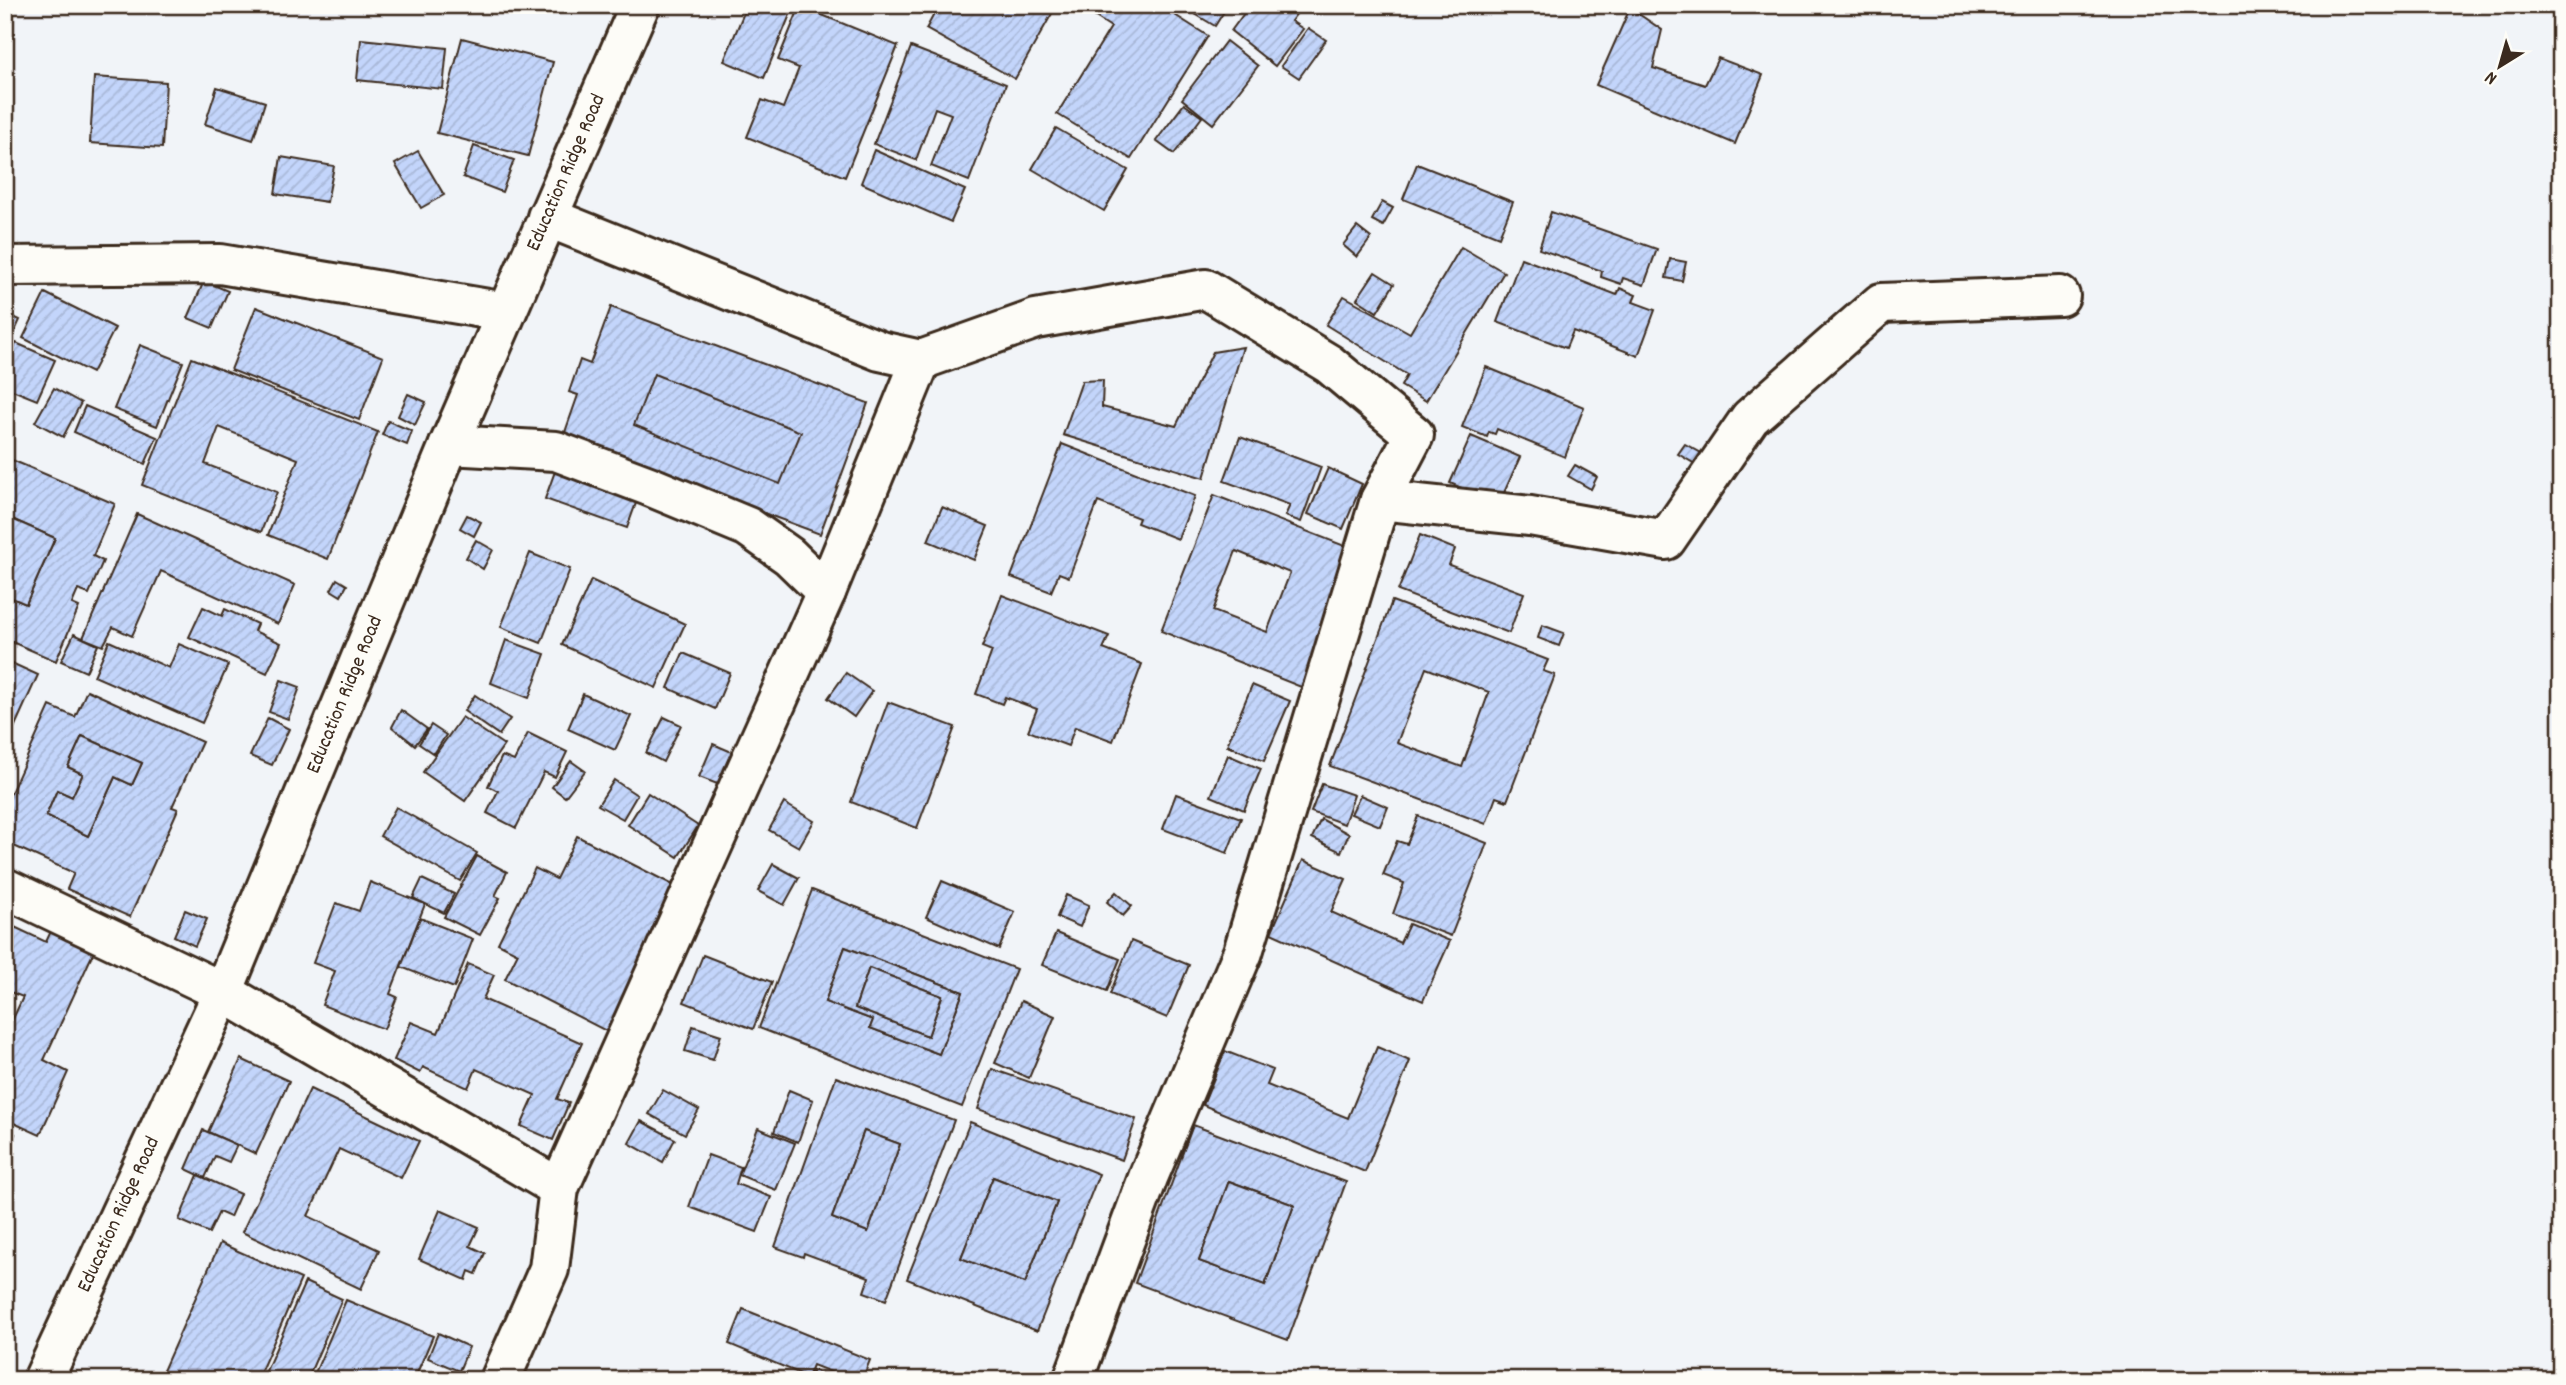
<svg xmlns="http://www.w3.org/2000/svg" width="2566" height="1385" font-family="Dekko,sans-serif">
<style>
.building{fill:url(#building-hatch);stroke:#3b2a1e;stroke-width:2;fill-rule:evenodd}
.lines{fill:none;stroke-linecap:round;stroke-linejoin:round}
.minor-casing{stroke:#3b2a1e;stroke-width:44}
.secondary-casing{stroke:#3b2a1e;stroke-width:44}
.minor{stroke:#fdfcf7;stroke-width:38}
.secondary{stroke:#fdfcf7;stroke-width:38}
.labels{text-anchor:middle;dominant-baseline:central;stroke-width:6;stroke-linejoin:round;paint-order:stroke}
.street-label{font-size:21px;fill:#3b2a1e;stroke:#fdfcf7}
</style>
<defs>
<pattern id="building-hatch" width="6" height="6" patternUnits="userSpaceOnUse" patternTransform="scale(1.75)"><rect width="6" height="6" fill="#c3d5fb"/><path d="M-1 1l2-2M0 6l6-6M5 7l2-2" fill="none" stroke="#a8b7d7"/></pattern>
</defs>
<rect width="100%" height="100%" fill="#f1f4f8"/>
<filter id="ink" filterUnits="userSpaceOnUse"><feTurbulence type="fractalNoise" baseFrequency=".0143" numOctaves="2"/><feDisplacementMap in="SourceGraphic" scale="14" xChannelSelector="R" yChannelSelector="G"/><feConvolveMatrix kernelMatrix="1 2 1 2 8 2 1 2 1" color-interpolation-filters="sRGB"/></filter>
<g filter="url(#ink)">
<g class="building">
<path d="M 747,5 L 794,5 L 764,78 L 724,61 Z"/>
<path d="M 939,5 L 983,5 L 986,10 L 989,5 L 1045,5 L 1054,10 L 1015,79 L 926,29 Z"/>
<path d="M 1101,5 L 1159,5 L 1208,36 L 1131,159 L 1057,114 L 1111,27 L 1094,16 Z"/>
<path d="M 1180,5 L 1228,5 L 1215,26 Z"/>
<path d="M 1250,5 L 1303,5 L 1291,21 L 1303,29 L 1275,66 L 1231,31 Z"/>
<path d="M 800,6 L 898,46 L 845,177 L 747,137 L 762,100 L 783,108 L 799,68 L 778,60 Z"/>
<path d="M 1630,8 L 1662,30 L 1653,68 L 1705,85 L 1718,58 L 1763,75 L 1735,144 L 1596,85 Z"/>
<path d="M 1308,28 L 1326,40 L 1299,78 L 1281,66 Z"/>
<path d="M 462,38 L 553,62 L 528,156 L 437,133 Z"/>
<path d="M 361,39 L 447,48 L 443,89 L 357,80 Z"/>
<path d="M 1226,41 L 1258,66 L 1213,124 L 1182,99 Z"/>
<path d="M 911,47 L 1006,84 L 969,181 L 931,166 L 951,114 L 935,108 L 916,160 L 874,144 Z"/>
<path d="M 94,77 L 166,82 L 162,148 L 90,143 Z"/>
<path d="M 217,87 L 265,102 L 253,140 L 205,124 Z"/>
<path d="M 1184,104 L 1202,117 L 1174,154 L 1156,141 Z"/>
<path d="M 1056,128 L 1128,170 L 1104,211 L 1032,169 Z"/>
<path d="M 474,146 L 514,160 L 502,192 L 463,177 Z"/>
<path d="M 874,150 L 965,190 L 951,222 L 861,183 Z"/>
<path d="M 418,151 L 444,195 L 421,208 L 395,164 Z"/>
<path d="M 281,157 L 334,166 L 327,202 L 275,194 Z"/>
<path d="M 1417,164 L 1513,202 L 1499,237 L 1403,199 Z"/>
<path d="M 1382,202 L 1393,208 L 1383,226 L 1372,220 Z"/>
<path d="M 1551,212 L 1657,249 L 1644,285 L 1623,278 L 1621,284 L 1601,277 L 1602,271 L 1539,249 Z"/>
<path d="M 1357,227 L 1371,238 L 1357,257 L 1343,245 Z"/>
<path d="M 1461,247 L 1504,272 L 1426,401 L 1401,386 L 1407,375 L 1326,325 L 1344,296 L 1410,333 Z"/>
<path d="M 1521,258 L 1617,295 L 1620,288 L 1636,295 L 1633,302 L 1655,310 L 1638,356 L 1573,331 L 1566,348 L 1497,322 Z"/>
<path d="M 1670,259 L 1686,262 L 1682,281 L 1666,278 Z"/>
<path d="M 1375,272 L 1394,284 L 1377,312 L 1357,299 Z"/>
<path d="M 204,281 L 228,291 L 212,328 L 188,318 Z"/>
<path d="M 45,293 L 115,328 L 92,373 L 23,338 Z"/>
<path d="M 256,307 L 383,357 L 359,420 L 231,370 Z"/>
<path d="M 611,307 L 868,403 L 820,534 L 563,438 L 578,395 L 569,392 L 580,360 L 590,364 Z"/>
<path d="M 5,313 L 20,320 L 5,353 Z"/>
<path d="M 16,343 L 55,360 L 37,400 L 5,387 L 5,369 Z"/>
<path d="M 140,345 L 183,362 L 157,426 L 114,409 Z"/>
<path d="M 1243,347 L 1204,478 L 1063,435 L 1082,381 L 1103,380 L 1102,407 L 1176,426 L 1213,352 Z"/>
<path d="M 192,358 L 378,432 L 328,559 L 268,535 L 298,459 L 219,427 L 205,464 L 277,492 L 261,532 L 142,485 Z"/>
<path d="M 1486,367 L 1584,407 L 1565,457 L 1497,429 L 1495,434 L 1489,432 L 1487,437 L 1462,427 Z"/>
<path d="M 654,374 L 801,432 L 780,484 L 634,425 Z"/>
<path d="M 54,388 L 81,403 L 63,437 L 35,422 Z"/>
<path d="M 408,394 L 426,402 L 415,425 L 398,416 Z"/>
<path d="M 85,406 L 157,437 L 145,464 L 74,432 Z"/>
<path d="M 388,421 L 412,431 L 407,445 L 382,435 Z"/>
<path d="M 1471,436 L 1520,457 L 1499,504 L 1450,483 Z"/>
<path d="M 1240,437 L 1321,467 L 1301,522 L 1285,516 L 1290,505 L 1224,481 Z"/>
<path d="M 1062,444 L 1195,496 L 1178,539 L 1137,523 L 1139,518 L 1098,502 L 1069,577 L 1059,573 L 1051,592 L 1011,577 Z"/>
<path d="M 1685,444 L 1703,454 L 1697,465 L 1678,454 Z"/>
<path d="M 5,457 L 115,504 L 93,556 L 103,561 L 89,594 L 78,590 L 72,604 L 79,607 L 56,661 L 5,639 L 5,595 L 26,604 L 55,538 L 5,516 Z"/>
<path d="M 558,463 L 640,492 L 627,528 L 545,499 Z"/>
<path d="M 1575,465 L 1597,477 L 1591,489 L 1568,476 Z"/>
<path d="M 1328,468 L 1362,484 L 1343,529 L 1308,514 Z"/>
<path d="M 1214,495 L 1355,550 L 1301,687 L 1161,631 ZM 1236,551 L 1290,573 L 1267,632 L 1213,611 Z"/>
<path d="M 942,507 L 988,526 L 974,560 L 928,541 Z"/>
<path d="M 137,514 L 295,585 L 278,624 L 161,571 L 132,636 L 113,627 L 103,646 L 83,638 Z"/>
<path d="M 467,515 L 481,522 L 474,536 L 460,528 Z"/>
<path d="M 5,516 L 55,538 L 26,604 L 5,595 Z"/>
<path d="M 1420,535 L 1455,549 L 1449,565 L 1524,593 L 1509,633 L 1398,591 Z"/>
<path d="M 476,540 L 493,550 L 483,569 L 466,558 Z"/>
<path d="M 530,553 L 570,569 L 541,643 L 501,627 Z"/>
<path d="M 337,579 L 347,585 L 341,596 L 331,590 Z"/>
<path d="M 591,580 L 685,624 L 656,688 L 562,645 Z"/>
<path d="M 1002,595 L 1109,636 L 1103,649 L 1142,664 L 1113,741 L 1075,727 L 1068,746 L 1028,731 L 1037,709 L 1005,697 L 1002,704 L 976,694 L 992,651 L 982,647 Z"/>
<path d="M 1392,601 L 1548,660 L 1543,671 L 1555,675 L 1507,801 L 1496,797 L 1486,824 L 1330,766 ZM 1426,668 L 1489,692 L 1462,767 L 1397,743 Z"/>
<path d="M 203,607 L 222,616 L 225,609 L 257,624 L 254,631 L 281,643 L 267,673 L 189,637 Z"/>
<path d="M 1542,625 L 1564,633 L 1559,646 L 1538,638 Z"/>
<path d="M 74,634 L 98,645 L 86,672 L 61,661 Z"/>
<path d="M 506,640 L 545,654 L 529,698 L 491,683 Z"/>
<path d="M 109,641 L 169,668 L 179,644 L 228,665 L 202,723 L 94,676 Z"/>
<path d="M 683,653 L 730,673 L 715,709 L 668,688 Z"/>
<path d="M 5,660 L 38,675 L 5,748 Z"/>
<path d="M 846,673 L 872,691 L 854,717 L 828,698 Z"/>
<path d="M 281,680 L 300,687 L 288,719 L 269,712 Z"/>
<path d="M 1252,685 L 1290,701 L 1264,761 L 1227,745 Z"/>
<path d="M 87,690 L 202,742 L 172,807 L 178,809 L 130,917 L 67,889 L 74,873 L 5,842 L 5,806 L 50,706 L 75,717 ZM 82,736 L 142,763 L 132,785 L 115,777 L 88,836 L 46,816 L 57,790 L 72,797 L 83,774 L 68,767 Z"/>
<path d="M 583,694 L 631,716 L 615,750 L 568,729 Z"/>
<path d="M 475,695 L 510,719 L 499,735 L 464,711 Z"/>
<path d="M 888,702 L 955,727 L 917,828 L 851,802 Z"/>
<path d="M 401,710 L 427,729 L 415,745 L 392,727 Z"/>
<path d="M 462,717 L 504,745 L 465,801 L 423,772 Z"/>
<path d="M 664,717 L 681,725 L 663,762 L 646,753 Z"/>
<path d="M 268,718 L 289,729 L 272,765 L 250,756 Z"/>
<path d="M 431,725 L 446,735 L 434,754 L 419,744 Z"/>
<path d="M 528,733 L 567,752 L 555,777 L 544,772 L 516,828 L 487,813 L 498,791 L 488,786 L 502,756 L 514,761 Z"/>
<path d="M 82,736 L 142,763 L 132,785 L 115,777 L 88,836 L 46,816 L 57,790 L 72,797 L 83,774 L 68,767 Z"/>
<path d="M 713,744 L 739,755 L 725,787 L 699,777 Z"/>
<path d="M 1228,755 L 1261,769 L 1244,810 L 1211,796 Z"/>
<path d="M 571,761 L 585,771 L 565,797 L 552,787 Z"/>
<path d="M 614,780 L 637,795 L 623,819 L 598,805 Z"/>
<path d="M 1322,784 L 1354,795 L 1344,824 L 1311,812 Z"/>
<path d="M 648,793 L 698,826 L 678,857 L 628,825 Z"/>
<path d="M 1176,794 L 1241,818 L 1227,853 L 1163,829 Z"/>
<path d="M 1360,795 L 1388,807 L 1380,826 L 1351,814 Z"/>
<path d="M 784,803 L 814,821 L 799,847 L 769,830 Z"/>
<path d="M 396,807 L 477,853 L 460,881 L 380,836 Z"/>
<path d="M 1418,816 L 1487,843 L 1451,936 L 1393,914 L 1404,883 L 1383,875 L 1397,841 L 1407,844 Z"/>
<path d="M 1321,819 L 1349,834 L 1341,852 L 1312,838 Z"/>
<path d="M 577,836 L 681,889 L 608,1032 L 505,979 L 518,953 L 498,943 L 535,868 L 556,879 Z"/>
<path d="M 477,856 L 507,872 L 495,896 L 500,898 L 480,935 L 444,917 Z"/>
<path d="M 1303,860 L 1346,879 L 1331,912 L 1400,943 L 1409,924 L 1450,941 L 1423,1001 L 1271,933 Z"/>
<path d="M 773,864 L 799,878 L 784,905 L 758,891 Z"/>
<path d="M 422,879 L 454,894 L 444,913 L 413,898 Z"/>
<path d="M 942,881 L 1015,912 L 999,949 L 926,917 Z"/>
<path d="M 370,882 L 425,904 L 390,994 L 397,997 L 384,1029 L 322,1005 L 335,971 L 313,963 L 336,903 L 359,911 Z"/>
<path d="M 812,890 L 1016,969 L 962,1107 L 759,1028 ZM 845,947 L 963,992 L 939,1054 L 870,1028 L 873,1020 L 825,1002 Z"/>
<path d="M 1116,892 L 1132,906 L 1123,916 L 1107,902 Z"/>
<path d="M 1066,895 L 1089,905 L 1080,927 L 1057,917 Z"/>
<path d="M 185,910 L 207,919 L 195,946 L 174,936 Z"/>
<path d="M 420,918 L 473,939 L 454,988 L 401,967 Z"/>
<path d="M 6,923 L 46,942 L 52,929 L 95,949 L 44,1060 L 68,1072 L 40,1135 L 5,1119 L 5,1036 L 23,997 L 5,990 Z"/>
<path d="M 1056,933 L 1120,959 L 1107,991 L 1042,965 Z"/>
<path d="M 1131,941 L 1189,965 L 1167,1018 L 1110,994 Z"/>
<path d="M 845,947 L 963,992 L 939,1054 L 870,1028 L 873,1020 L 825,1002 ZM 869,968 L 942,996 L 928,1036 L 855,1008 Z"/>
<path d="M 703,955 L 772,982 L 753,1029 L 684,1002 Z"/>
<path d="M 468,964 L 494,975 L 483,999 L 582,1043 L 557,1099 L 569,1103 L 553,1140 L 521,1126 L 535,1095 L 476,1069 L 468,1088 L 423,1067 L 420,1073 L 394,1060 L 411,1022 L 438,1033 Z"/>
<path d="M 869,968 L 942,996 L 928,1036 L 855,1008 Z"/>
<path d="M 1021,1001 L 1055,1016 L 1029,1078 L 995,1063 Z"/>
<path d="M 693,1026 L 721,1035 L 713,1060 L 685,1051 Z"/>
<path d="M 1377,1047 L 1410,1061 L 1365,1172 L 1203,1105 L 1225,1051 L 1273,1070 L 1267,1085 L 1348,1118 Z"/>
<path d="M 241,1059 L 289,1081 L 256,1154 L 208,1132 Z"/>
<path d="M 992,1069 L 1136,1119 L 1122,1160 L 978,1109 Z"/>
<path d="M 836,1077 L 954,1120 L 886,1300 L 864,1292 L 869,1277 L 804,1253 L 803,1257 L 775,1247 ZM 864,1131 L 900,1144 L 868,1232 L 832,1218 Z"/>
<path d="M 310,1089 L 419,1141 L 401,1178 L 339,1149 L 308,1216 L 379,1250 L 361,1289 L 242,1232 Z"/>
<path d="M 663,1090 L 699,1110 L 685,1134 L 649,1114 Z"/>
<path d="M 789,1090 L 813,1100 L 798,1142 L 774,1132 Z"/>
<path d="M 641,1121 L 675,1139 L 663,1162 L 629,1143 Z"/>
<path d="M 970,1122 L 1099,1174 L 1037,1331 L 907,1279 ZM 993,1177 L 1057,1202 L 1025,1283 L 961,1258 Z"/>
<path d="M 1193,1125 L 1346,1182 L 1288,1340 L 1135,1283 ZM 1229,1181 L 1294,1205 L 1265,1285 L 1199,1261 Z"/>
<path d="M 758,1128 L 795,1143 L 776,1190 L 739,1175 Z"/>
<path d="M 5,1130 L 15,1134 L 5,1158 Z"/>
<path d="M 203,1130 L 237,1145 L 229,1162 L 215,1156 L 205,1178 L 186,1169 Z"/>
<path d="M 864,1131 L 900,1144 L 868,1232 L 832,1218 Z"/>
<path d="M 708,1155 L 741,1167 L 736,1184 L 771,1197 L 757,1232 L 689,1207 Z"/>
<path d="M 198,1175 L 240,1194 L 230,1217 L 219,1212 L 209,1233 L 179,1220 Z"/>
<path d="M 993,1177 L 1057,1202 L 1025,1283 L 961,1258 Z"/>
<path d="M 1229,1181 L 1294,1205 L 1265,1285 L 1199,1261 Z"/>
<path d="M 440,1210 L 479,1227 L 470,1246 L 485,1253 L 476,1274 L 469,1271 L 466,1280 L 419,1259 Z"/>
<path d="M 220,1243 L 301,1279 L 257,1380 L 176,1380 L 162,1373 Z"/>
<path d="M 305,1282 L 342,1299 L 307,1380 L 262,1380 Z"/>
<path d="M 346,1300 L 433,1336 L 414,1380 L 312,1380 Z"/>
<path d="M 743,1309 L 870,1360 L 862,1380 L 851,1380 L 813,1365 L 808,1377 L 729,1344 Z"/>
<path d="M 438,1333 L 469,1347 L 459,1371 L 428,1358 Z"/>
<path d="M 813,1370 L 838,1380 L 809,1380 Z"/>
</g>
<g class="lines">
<g class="minor-casing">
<g id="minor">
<path d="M 547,217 L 880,351 L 921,360 L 1036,319 L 1206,289 L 1329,364 L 1414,435 L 1380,500 L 1243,952 L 1149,1175 L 1073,1380"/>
<path d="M 5,266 L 220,264 L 506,312"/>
<path d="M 449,445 L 556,451 L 649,486 L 748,527 L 789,556 L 826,592"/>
<path d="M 1380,500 L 1530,516 L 1666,540 L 1750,418 L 1881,303 L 2060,296"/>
<path d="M 5,888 L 223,992 L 559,1188"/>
<path d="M 500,1380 L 549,1269 L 559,1188 L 826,592 L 921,360"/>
</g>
</g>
<g class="secondary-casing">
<g id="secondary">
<path id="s1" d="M 43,1380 L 223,992 L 449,445 L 640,5"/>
</g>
</g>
<use href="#minor" class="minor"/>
<use href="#secondary" class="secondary"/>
</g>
</g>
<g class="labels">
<g class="street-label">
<text stroke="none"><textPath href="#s1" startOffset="1316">Education Ridge Road</textPath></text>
<text stroke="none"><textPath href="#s1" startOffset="749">Education Ridge Road</textPath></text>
<text stroke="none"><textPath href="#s1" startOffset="182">Education Ridge Road</textPath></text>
</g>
</g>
<rect width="2566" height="1385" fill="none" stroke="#fdfcf7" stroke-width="28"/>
<rect x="14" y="14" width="2538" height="1357" fill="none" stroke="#3b2a1e" stroke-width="2.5" filter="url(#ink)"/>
<g transform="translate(2500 66) rotate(217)" stroke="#fdfcf7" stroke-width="5" paint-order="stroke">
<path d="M0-5L12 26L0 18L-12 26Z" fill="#3b2a1e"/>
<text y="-10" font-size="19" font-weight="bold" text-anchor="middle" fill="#3b2a1e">N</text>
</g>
</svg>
